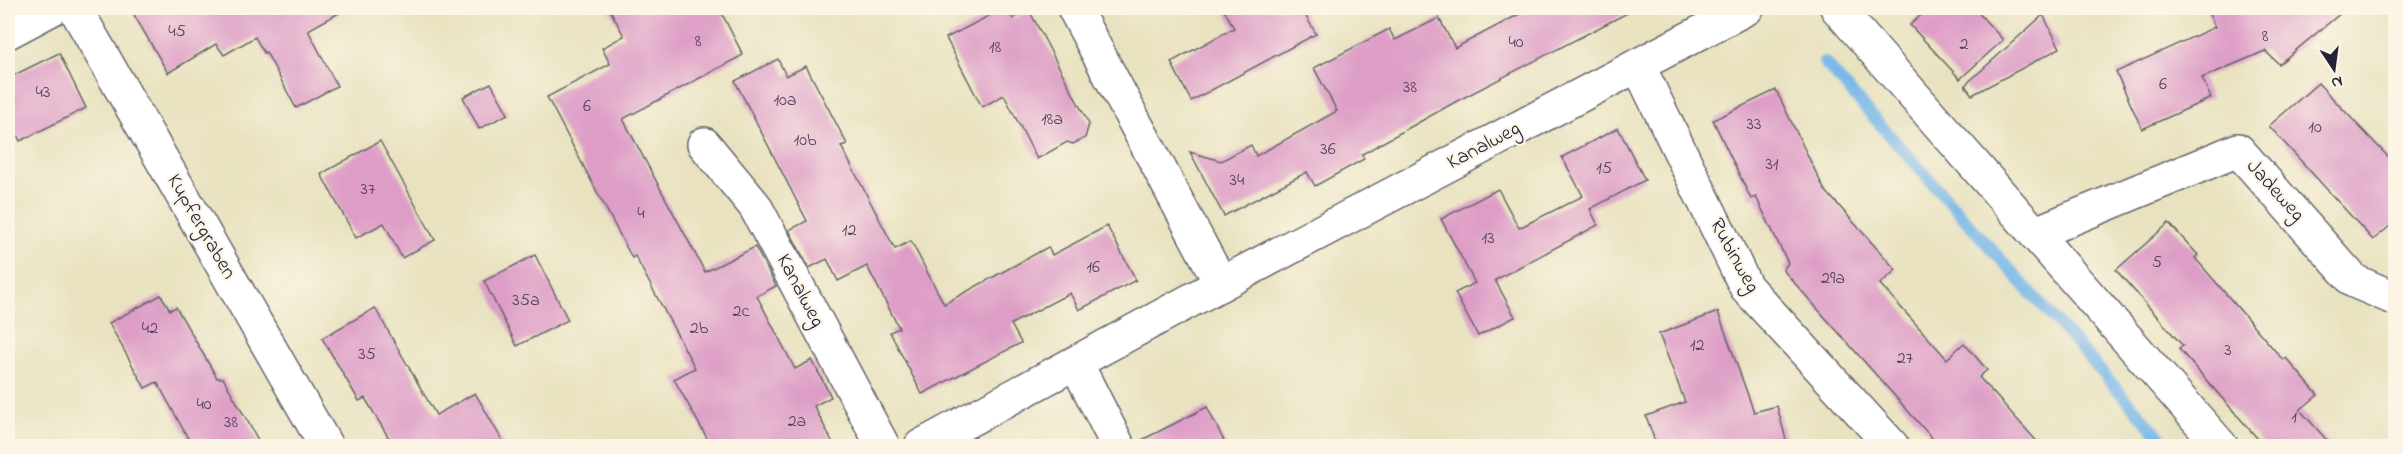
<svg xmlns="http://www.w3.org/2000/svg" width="2403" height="454" font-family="'Indie Flower',sans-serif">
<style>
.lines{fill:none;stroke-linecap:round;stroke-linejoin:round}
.stream{stroke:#73b5e8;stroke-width:12}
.building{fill:#dd9dc6}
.minor-casing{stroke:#67656a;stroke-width:36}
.minor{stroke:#fff;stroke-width:33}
.labels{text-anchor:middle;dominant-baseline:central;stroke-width:4.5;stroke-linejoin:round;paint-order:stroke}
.number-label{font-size:18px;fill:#51415e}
.street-label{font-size:21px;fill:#22223b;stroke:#fcf5e5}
</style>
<rect width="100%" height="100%" fill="#fcf5e5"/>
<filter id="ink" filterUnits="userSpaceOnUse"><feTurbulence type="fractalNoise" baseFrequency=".0167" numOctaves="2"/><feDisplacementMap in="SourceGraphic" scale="12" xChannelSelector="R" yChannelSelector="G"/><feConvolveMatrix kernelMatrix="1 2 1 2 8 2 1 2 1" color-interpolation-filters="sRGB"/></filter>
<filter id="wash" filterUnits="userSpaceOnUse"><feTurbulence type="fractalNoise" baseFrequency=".008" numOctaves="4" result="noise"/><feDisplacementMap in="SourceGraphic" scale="24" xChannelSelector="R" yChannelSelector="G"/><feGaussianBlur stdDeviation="1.35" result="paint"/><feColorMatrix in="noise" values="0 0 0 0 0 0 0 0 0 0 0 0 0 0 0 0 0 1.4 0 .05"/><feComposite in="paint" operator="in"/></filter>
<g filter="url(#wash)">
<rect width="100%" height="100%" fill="#e8e2c0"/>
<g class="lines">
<path class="stream" d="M 1824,62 L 2168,446"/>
</g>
<g id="blocks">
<g class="building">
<path d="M 130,8 L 348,8 L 308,30 L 337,86 L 296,108 L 266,52 L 264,53 L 255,37 L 224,55 L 216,44 L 168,73 Z"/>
<path d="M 609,8 L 719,8 L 743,55 L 623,119 L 705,272 L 755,247 L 776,286 L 757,296 L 795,369 L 812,360 L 831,397 L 814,406 L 835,447 L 712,447 L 674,379 L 695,368 L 635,256 L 632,258 L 547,97 L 610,64 L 602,48 L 624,36 Z"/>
<path d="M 1004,8 L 1007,8 L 1013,19 L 1029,10 L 1089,124 L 1085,138 L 1073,144 L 1067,142 L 1037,159 L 1004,95 L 982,107 L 946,38 Z"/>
<path d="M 1223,8 L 1301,8 L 1316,34 L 1191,101 L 1171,62 L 1234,28 Z"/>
<path d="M 1531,8 L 1637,8 L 1457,101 L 1362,154 L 1364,159 L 1315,186 L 1307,172 L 1224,216 L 1190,152 L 1221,161 L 1251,145 L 1256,156 L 1337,111 L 1314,68 L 1389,29 L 1395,40 L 1439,18 L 1455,48 Z"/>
<path d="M 1929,8 L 1974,8 L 2003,40 L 1960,79 L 1910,25 Z"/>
<path d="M 2206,8 L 2347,8 L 2279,64 L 2265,51 L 2202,78 L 2211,98 L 2142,129 L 2116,72 L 2215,27 Z"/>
<path d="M 2043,15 L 2060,48 L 1972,95 L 1965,85 Z"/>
<path d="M 59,53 L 86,108 L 20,141 L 8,115 L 8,78 Z"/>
<path d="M 778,59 L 786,76 L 806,66 L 847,144 L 841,146 L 895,249 L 911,241 L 944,304 L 1048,247 L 1052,255 L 1107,226 L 1136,280 L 1079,310 L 1070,293 L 1011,324 L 1021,343 L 922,394 L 890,332 L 899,328 L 867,266 L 838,281 L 827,259 L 809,268 L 789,230 L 807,221 L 735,81 Z"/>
<path d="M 491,83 L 508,114 L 479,129 L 463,97 Z"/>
<path d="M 2318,83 L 2396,165 L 2396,221 L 2373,240 L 2269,126 Z"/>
<path d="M 1776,90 L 1824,189 L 1896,270 L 1880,284 L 1947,359 L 1964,343 L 1987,370 L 1979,377 L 2042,447 L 1940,447 L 1783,270 L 1788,263 L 1756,197 L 1751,199 L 1713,120 Z"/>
<path d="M 1618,128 L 1645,180 L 1590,209 L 1598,225 L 1495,280 L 1515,317 L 1478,336 L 1455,293 L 1475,283 L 1441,219 L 1498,189 L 1519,228 L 1583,196 L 1562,157 Z"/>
<path d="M 380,141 L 435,240 L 402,258 L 384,223 L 356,238 L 321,174 Z"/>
<path d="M 2169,223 L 2198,255 L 2195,258 L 2283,360 L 2286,358 L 2318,395 L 2300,410 L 2333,447 L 2265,447 L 2179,349 L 2183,346 L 2116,270 Z"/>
<path d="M 535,255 L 568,320 L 517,346 L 484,281 Z"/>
<path d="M 161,295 L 170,310 L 176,307 L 217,378 L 223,378 L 262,447 L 193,447 L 157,382 L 145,388 L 109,323 Z"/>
<path d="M 375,308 L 436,415 L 475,393 L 506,447 L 379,447 L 390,440 L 365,398 L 359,401 L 322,338 Z"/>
<path d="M 1718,312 L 1754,412 L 1777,406 L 1788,447 L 1657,447 L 1646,416 L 1685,402 L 1659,334 Z"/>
<path d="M 1207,407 L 1227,447 L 1137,447 L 1136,443 Z"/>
</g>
</g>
</g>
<g filter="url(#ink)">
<use href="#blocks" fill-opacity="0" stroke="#67656a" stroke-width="1.5"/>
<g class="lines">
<g class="minor-casing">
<g id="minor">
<path d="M 75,8 L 326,446"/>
<path d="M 1074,8 L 1221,284"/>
<path d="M 1837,8 L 2221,446"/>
<path d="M 8,32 L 53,8"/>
<path d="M 1638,65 L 1746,287 L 1892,446"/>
<path d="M 704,144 L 755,206 L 883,446"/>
<path d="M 2036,233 L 2238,150 L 2354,281 L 2396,299"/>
<path d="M 1076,363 L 1118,446"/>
<path d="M 921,446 L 1221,284 L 1747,8"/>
</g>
</g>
<use href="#minor" class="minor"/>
</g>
</g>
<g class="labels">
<g class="number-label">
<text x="177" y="32">45</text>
<text x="2265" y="37">8</text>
<text x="698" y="42">8</text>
<text x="1516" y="43">40</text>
<text x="1964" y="45">2</text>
<text x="995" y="48">18</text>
<text x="2163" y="85">6</text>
<text x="1410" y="88">38</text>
<text x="43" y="93">43</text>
<text x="785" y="101">10a</text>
<text x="587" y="107">6</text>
<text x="1052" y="120">18a</text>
<text x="1754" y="125">33</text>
<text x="2315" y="128">10</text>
<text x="805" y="141">10b</text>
<text x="1328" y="150">36</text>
<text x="1772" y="165">31</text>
<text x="1604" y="169">15</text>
<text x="1237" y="181">34</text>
<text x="368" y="190">37</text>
<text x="641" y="214">4</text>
<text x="849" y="231">12</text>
<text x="1488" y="239">13</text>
<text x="2157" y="263">5</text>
<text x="1093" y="268">16</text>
<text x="1833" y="279">29a</text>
<text x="526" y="301">35a</text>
<text x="741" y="312">2c</text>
<text x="150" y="329">42</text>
<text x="699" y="329">2b</text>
<text x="1697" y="346">12</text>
<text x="2228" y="351">3</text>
<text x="367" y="355">35</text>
<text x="1905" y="359">27</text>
<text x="204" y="405">40</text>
<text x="2294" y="418">1</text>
<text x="797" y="422">2a</text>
<text x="231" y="423">38</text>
</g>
<g class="street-label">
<text transform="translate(1484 146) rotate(-28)">Kanalweg</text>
<text transform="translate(2275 191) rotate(48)">Jadeweg</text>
<text transform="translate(201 227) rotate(60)">Kupfergraben</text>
<text transform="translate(1734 256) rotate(61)">Rubinweg</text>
<text transform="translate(800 291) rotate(62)">Kanalweg</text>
</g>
</g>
<rect width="2403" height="454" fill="none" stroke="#fcf5e5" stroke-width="30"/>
<g transform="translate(2334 69) rotate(167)" stroke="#fcf5e5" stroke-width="4.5" paint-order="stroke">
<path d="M0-4.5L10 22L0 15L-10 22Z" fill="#22223b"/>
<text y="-9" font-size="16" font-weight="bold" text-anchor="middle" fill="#22223b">N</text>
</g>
</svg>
